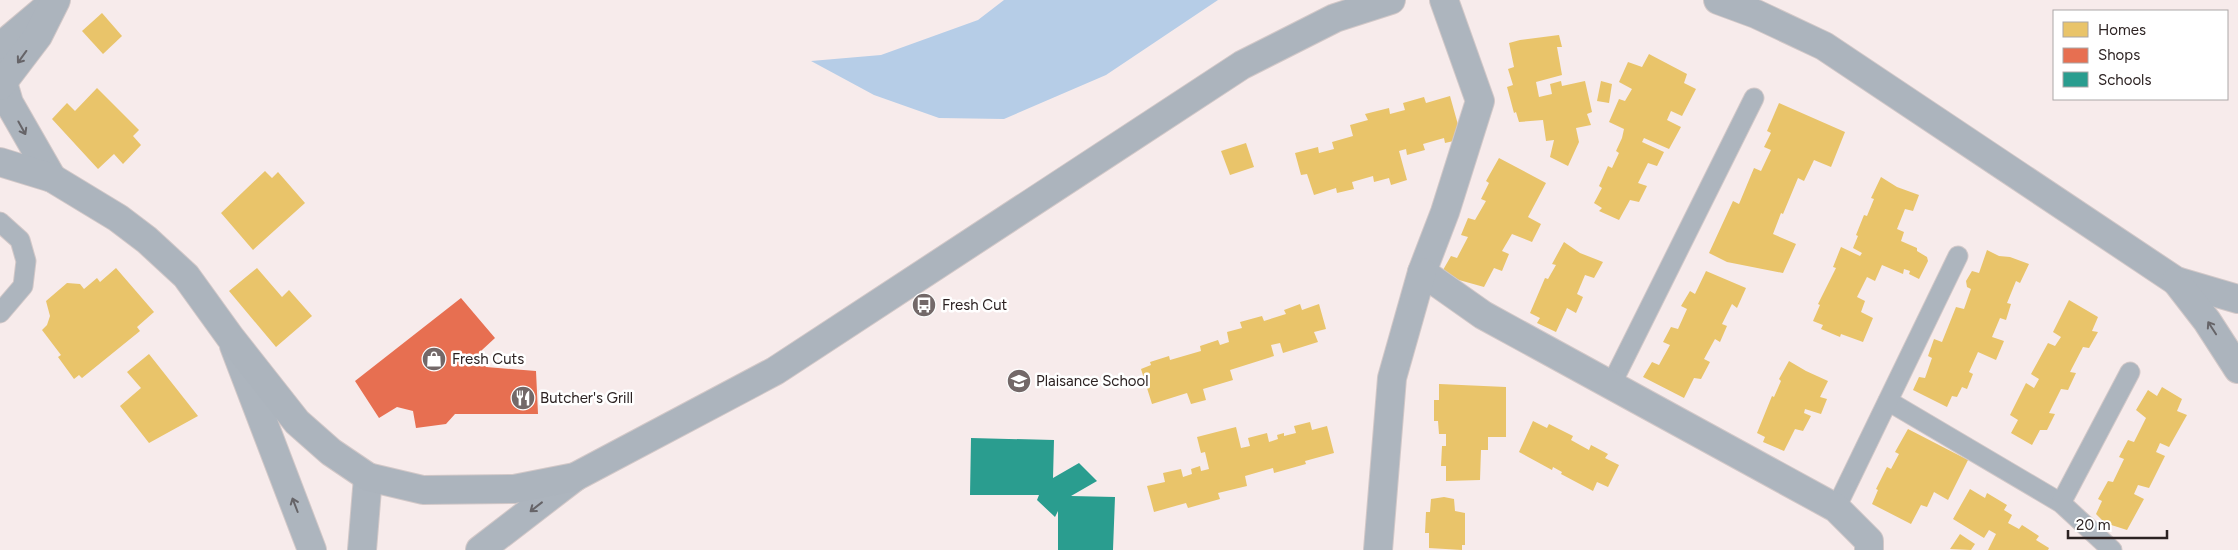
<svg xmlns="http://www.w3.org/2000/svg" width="2238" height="550" font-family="Figtree,sans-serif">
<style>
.water{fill:#b6cde7}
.homes{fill:#e9c46a}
.shops{fill:#e76f51}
.schools{fill:#2a9d8f}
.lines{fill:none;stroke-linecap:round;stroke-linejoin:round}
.lane-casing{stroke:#d2c8c8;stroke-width:21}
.street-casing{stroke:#d2c8c8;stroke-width:30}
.secondary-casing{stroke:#d2c8c8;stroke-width:30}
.lane{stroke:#adb5be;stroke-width:19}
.street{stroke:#adb5be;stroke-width:28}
.secondary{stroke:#acb4bd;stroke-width:28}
.oneway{stroke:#666468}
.labels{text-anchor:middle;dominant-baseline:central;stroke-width:5;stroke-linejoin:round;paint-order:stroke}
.poi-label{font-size:15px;fill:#2c2222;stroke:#fff;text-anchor:start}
</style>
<rect width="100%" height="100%" fill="#f7ebeb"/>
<path class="water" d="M 1004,0 L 1218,0 L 1106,75 L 1004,119 L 939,118 L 874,95 L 811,61 L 881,55 L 978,20 Z"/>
<g class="homes">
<path d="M 102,13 L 122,36 L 103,54 L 82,31 Z"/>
<path d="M 1559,35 L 1562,47 L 1557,47 L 1562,75 L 1536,82 L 1539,97 L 1552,94 L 1550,84 L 1561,81 L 1562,86 L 1585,81 L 1592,112 L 1587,114 L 1591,125 L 1576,128 L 1579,142 L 1568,166 L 1550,157 L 1554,140 L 1546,141 L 1543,120 L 1519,122 L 1516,112 L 1514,113 L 1507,87 L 1513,85 L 1508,69 L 1514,67 L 1509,43 L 1520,40 Z"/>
<path d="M 1649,54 L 1687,74 L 1684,83 L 1696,89 L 1682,116 L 1671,111 L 1667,120 L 1681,127 L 1669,149 L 1644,138 L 1642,142 L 1664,152 L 1657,166 L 1648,163 L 1638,183 L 1647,186 L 1639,202 L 1630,200 L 1619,220 L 1599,211 L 1602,208 L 1594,203 L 1602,188 L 1599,186 L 1608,166 L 1612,168 L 1619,153 L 1616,151 L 1622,138 L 1624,129 L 1609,122 L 1619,99 L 1625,101 L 1632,89 L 1619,82 L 1628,62 L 1642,67 Z"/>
<path d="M 1601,81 L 1612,84 L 1609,103 L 1597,101 Z"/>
<path d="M 97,88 L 139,130 L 133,136 L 141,145 L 123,164 L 114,154 L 98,169 L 52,119 L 67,103 L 75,111 Z"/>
<path d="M 1450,96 L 1462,139 L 1445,143 L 1444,138 L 1423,144 L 1425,150 L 1407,155 L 1406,149 L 1399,151 L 1407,180 L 1391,185 L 1389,178 L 1374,182 L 1373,176 L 1352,182 L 1354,189 L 1337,193 L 1336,188 L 1314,195 L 1307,174 L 1301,175 L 1295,153 L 1318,147 L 1319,153 L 1334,149 L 1332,142 L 1353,136 L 1350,125 L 1368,120 L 1365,114 L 1389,108 L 1390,114 L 1405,110 L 1403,103 L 1424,97 L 1426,103 Z"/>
<path d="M 1779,103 L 1845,132 L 1831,167 L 1814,160 L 1804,181 L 1798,178 L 1783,214 L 1781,213 L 1773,234 L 1796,244 L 1783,273 L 1727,262 L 1709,253 L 1733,201 L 1739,204 L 1754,168 L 1761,171 L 1771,150 L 1764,147 L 1771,133 L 1767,131 Z"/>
<path d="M 1246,143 L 1254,167 L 1230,175 L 1221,151 Z"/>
<path d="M 1499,158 L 1546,183 L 1528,217 L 1541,224 L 1532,242 L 1512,234 L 1502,251 L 1509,254 L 1502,271 L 1494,268 L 1484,287 L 1459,280 L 1443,270 L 1451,256 L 1457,258 L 1468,237 L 1461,235 L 1468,218 L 1475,220 L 1486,201 L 1481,199 L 1489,183 L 1486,181 Z"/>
<path d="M 265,171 L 272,178 L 278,172 L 305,203 L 253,250 L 221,213 Z"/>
<path d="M 1881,177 L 1897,187 L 1919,195 L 1913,211 L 1905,209 L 1897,229 L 1904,232 L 1901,241 L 1917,248 L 1917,251 L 1927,257 L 1928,261 L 1919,279 L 1909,274 L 1910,271 L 1904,269 L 1903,274 L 1882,265 L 1875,281 L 1867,277 L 1857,297 L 1865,301 L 1861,312 L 1873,318 L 1863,342 L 1841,334 L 1840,337 L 1821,329 L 1823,325 L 1813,321 L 1820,305 L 1818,304 L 1836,268 L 1833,267 L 1841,247 L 1860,256 L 1862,253 L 1853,248 L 1858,236 L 1856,235 L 1864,215 L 1867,216 L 1874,199 L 1871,198 Z"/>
<path d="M 1564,242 L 1580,253 L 1603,262 L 1594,278 L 1585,275 L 1577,294 L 1583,297 L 1576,313 L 1567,308 L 1556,332 L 1537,323 L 1540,318 L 1530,313 L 1545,278 L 1548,279 L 1556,265 L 1552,264 Z"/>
<path d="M 1987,250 L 1999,256 L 2010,257 L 2029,264 L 2020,283 L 2016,281 L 2007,303 L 2011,304 L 2006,320 L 2000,318 L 1992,337 L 2004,341 L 1996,360 L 1978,352 L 1969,372 L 1973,374 L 1967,389 L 1962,387 L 1957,397 L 1952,396 L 1947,407 L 1913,390 L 1919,377 L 1925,378 L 1932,358 L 1928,356 L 1934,339 L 1942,342 L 1956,307 L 1964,309 L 1971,289 L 1967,287 L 1966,281 L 1972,271 L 1979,273 Z"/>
<path d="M 116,268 L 154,312 L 137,327 L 140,331 L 82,378 L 79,375 L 74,379 L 58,357 L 61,355 L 42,330 L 47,325 L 50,316 L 46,301 L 67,283 L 80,284 L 84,289 L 97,278 L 100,282 Z"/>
<path d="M 257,268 L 282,297 L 289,290 L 312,316 L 276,347 L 229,291 Z"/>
<path d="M 1706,271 L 1746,288 L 1737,308 L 1732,304 L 1722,324 L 1727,326 L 1720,342 L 1715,339 L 1704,359 L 1710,362 L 1701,379 L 1694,378 L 1684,398 L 1643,377 L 1652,362 L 1659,365 L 1670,345 L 1663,342 L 1671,327 L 1678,329 L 1687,309 L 1681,306 L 1690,291 L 1695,294 Z"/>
<path d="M 2069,300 L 2098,317 L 2092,331 L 2098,332 L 2089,348 L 2083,347 L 2070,372 L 2076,373 L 2068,390 L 2061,389 L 2049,413 L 2055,414 L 2047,430 L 2040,430 L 2032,445 L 2011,433 L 2018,420 L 2010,415 L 2026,383 L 2034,388 L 2039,379 L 2031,374 L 2048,343 L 2055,346 L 2061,337 L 2053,332 Z"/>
<path d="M 1300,304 L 1302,310 L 1319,304 L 1326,329 L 1314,332 L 1318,342 L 1283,353 L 1280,343 L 1271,345 L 1274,356 L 1230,370 L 1233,380 L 1203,389 L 1206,400 L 1191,404 L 1187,393 L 1152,404 L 1141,369 L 1151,365 L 1150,362 L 1169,356 L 1170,360 L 1201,351 L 1200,346 L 1218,340 L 1220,345 L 1229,342 L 1227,332 L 1242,328 L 1240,322 L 1262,316 L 1264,321 L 1286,314 L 1284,310 Z"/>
<path d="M 149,354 L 198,416 L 149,443 L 120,406 L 141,388 L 127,372 Z"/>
<path d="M 1789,361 L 1806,371 L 1828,381 L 1820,397 L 1827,399 L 1821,414 L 1805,409 L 1804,413 L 1811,416 L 1803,431 L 1795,429 L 1784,451 L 1763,442 L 1765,437 L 1757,433 L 1772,396 L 1774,397 L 1781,381 L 1779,379 Z"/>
<path d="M 1439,384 L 1506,387 L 1506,437 L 1488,437 L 1488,450 L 1481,450 L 1480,480 L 1446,481 L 1446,466 L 1441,466 L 1442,446 L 1446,446 L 1446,434 L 1439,434 L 1438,421 L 1434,421 L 1434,400 L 1439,400 Z"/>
<path d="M 2162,387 L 2182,399 L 2177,411 L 2187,415 L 2169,447 L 2160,443 L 2156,452 L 2165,456 L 2149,488 L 2138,485 L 2134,494 L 2144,499 L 2127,530 L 2105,523 L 2096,514 L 2102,501 L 2098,499 L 2108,481 L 2113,482 L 2124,459 L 2119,457 L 2128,440 L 2134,442 L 2146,418 L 2136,410 L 2148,390 L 2157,396 Z"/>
<path d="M 1533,421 L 1547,428 L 1549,424 L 1573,436 L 1571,440 L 1589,450 L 1591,445 L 1608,454 L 1605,458 L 1619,465 L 1608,487 L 1597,482 L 1593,491 L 1561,474 L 1562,472 L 1553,467 L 1552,470 L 1519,452 Z"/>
<path d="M 1310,422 L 1312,430 L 1327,426 L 1334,453 L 1305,461 L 1306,464 L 1274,473 L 1273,468 L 1245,476 L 1247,486 L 1218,493 L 1220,499 L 1188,508 L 1186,503 L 1154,512 L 1147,486 L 1165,482 L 1163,473 L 1181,469 L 1183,477 L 1192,474 L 1191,469 L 1200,466 L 1201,471 L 1209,469 L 1205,452 L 1201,453 L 1197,437 L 1236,427 L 1241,448 L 1250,446 L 1248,438 L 1267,433 L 1269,442 L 1278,439 L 1277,435 L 1284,433 L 1284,436 L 1296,433 L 1294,426 Z"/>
<path d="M 1908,429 L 1968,460 L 1948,500 L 1934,492 L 1927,507 L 1921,505 L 1911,524 L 1872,504 L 1878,490 L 1876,489 L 1887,467 L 1891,469 L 1899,454 L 1895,452 Z"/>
<path d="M 1970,489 L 1985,498 L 1987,493 L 2007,505 L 2004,510 L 2012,515 L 2008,523 L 2019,529 L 2022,525 L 2039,536 L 2036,540 L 2049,548 L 2048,550 L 1988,550 L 1996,534 L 1989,530 L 1984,538 L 1953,519 Z"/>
<path d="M 1444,497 L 1454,499 L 1455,511 L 1465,513 L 1465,545 L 1462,545 L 1462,550 L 1429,548 L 1429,533 L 1425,533 L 1426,512 L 1430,512 L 1431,499 Z"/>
<path d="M 1960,534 L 1975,544 L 1971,550 L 1950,549 Z"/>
</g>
<path class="shops" d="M 461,298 L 495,338 L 482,350 L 486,367 L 536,371 L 538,414 L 455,414 L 446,424 L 416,428 L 413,411 L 397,407 L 379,418 L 355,381 Z"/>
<path class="schools" d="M 971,438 L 1054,440 L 1053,478 L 1079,463 L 1097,481 L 1071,496 L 1115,497 L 1113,550 L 1058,550 L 1058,511 L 1055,517 L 1037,500 L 1039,495 L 970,495 Z"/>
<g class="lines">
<g class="lane-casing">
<g id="lane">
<path d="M 0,222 L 20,240 L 26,261 L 23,286 L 0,313"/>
<path d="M 1611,385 L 1754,98"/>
<path d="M 1888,401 L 2061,503 L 2112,550"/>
<path d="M 2061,503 L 2130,372"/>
<path d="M 1836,508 L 1958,256"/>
</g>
</g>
<g class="street-casing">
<g id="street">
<path d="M 1444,0 L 1480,101 L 1445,212 L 1422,272 L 1483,315 L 1836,508 L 1869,541 L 1869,550"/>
<path d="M 234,346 L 312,550"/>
<path d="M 362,550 L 368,477"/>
<path d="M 480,550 L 575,477"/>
<path d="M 1378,550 L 1392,378 L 1422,272"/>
</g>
</g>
<g class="secondary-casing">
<g id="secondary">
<path d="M 1718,0 L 1756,14 L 1824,46 L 2176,281 L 2238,299"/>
<path d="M 0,47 L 45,9"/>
<path d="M 0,72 L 9,103 L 52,178"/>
<path d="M 0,86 L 38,36 L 56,0"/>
<path d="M 0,162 L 52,178 L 118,218 L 147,240 L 186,276 L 230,337 L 297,422 L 331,452 L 368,477 L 423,490 L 514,489 L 575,477 L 775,371 L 1242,65 L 1335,18 L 1391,0"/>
<path d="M 2176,281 L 2207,321 L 2238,369"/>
</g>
</g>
<use href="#lane" class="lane"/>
<use href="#street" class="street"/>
<use href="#secondary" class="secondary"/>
</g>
<defs><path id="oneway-shaft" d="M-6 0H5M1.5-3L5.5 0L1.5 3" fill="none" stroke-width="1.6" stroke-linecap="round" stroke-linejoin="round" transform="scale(1.25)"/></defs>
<g class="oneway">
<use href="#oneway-shaft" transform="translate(22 57) rotate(126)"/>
<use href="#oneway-shaft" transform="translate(22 128) rotate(61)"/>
<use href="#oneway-shaft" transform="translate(2212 328) rotate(-123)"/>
<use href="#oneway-shaft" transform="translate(295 505) rotate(-111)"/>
<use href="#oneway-shaft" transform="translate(536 507) rotate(142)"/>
</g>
<defs>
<g id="bus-disc" transform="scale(1.25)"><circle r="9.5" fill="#736868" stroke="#fff"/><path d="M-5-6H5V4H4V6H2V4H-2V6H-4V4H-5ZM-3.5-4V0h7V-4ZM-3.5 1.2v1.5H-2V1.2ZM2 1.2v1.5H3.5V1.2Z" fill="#fff"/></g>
<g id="shop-disc" transform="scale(1.25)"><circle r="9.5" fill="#736868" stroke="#fff"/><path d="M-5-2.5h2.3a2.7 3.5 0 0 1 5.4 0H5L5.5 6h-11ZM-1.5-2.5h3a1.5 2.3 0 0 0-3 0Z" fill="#fff"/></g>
<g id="school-disc" transform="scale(1.25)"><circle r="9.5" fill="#736868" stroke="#fff"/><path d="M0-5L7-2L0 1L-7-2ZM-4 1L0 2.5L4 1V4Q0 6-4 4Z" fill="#fff"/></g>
<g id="restaurant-disc" transform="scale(1.25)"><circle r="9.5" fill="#736868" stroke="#fff"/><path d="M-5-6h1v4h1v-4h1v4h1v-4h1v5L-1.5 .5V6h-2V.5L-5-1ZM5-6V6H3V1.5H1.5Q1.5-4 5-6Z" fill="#fff"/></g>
</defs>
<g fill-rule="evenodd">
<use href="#bus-disc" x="924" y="305"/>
<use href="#shop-disc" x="434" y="359"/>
<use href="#school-disc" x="1019" y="381"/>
<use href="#restaurant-disc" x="523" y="398"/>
</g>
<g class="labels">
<g class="poi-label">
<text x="942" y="305">Fresh Cut</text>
<text x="452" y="359">Fresh Cuts</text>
<text x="1036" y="381">Plaisance School</text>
<text x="540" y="398">Butcher's Grill</text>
</g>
</g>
<rect x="2053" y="10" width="175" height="90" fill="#ffffff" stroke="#aba7a7"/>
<rect x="2063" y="22" width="25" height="15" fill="#e9c46a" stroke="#aba7a7"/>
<text x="2098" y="35" font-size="15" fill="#2c2222">Homes</text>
<rect x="2063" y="48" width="25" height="15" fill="#e76f51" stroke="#aba7a7"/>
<text x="2098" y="60" font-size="15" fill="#2c2222">Shops</text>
<rect x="2063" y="72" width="25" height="15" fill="#2a9d8f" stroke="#aba7a7"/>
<text x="2098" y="85" font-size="15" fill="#2c2222">Schools</text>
<path d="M2068 530v8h99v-8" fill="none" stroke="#2c2222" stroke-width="2.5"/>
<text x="2076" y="530" font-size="15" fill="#2c2222" stroke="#ffffff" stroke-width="4" paint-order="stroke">20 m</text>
</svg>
